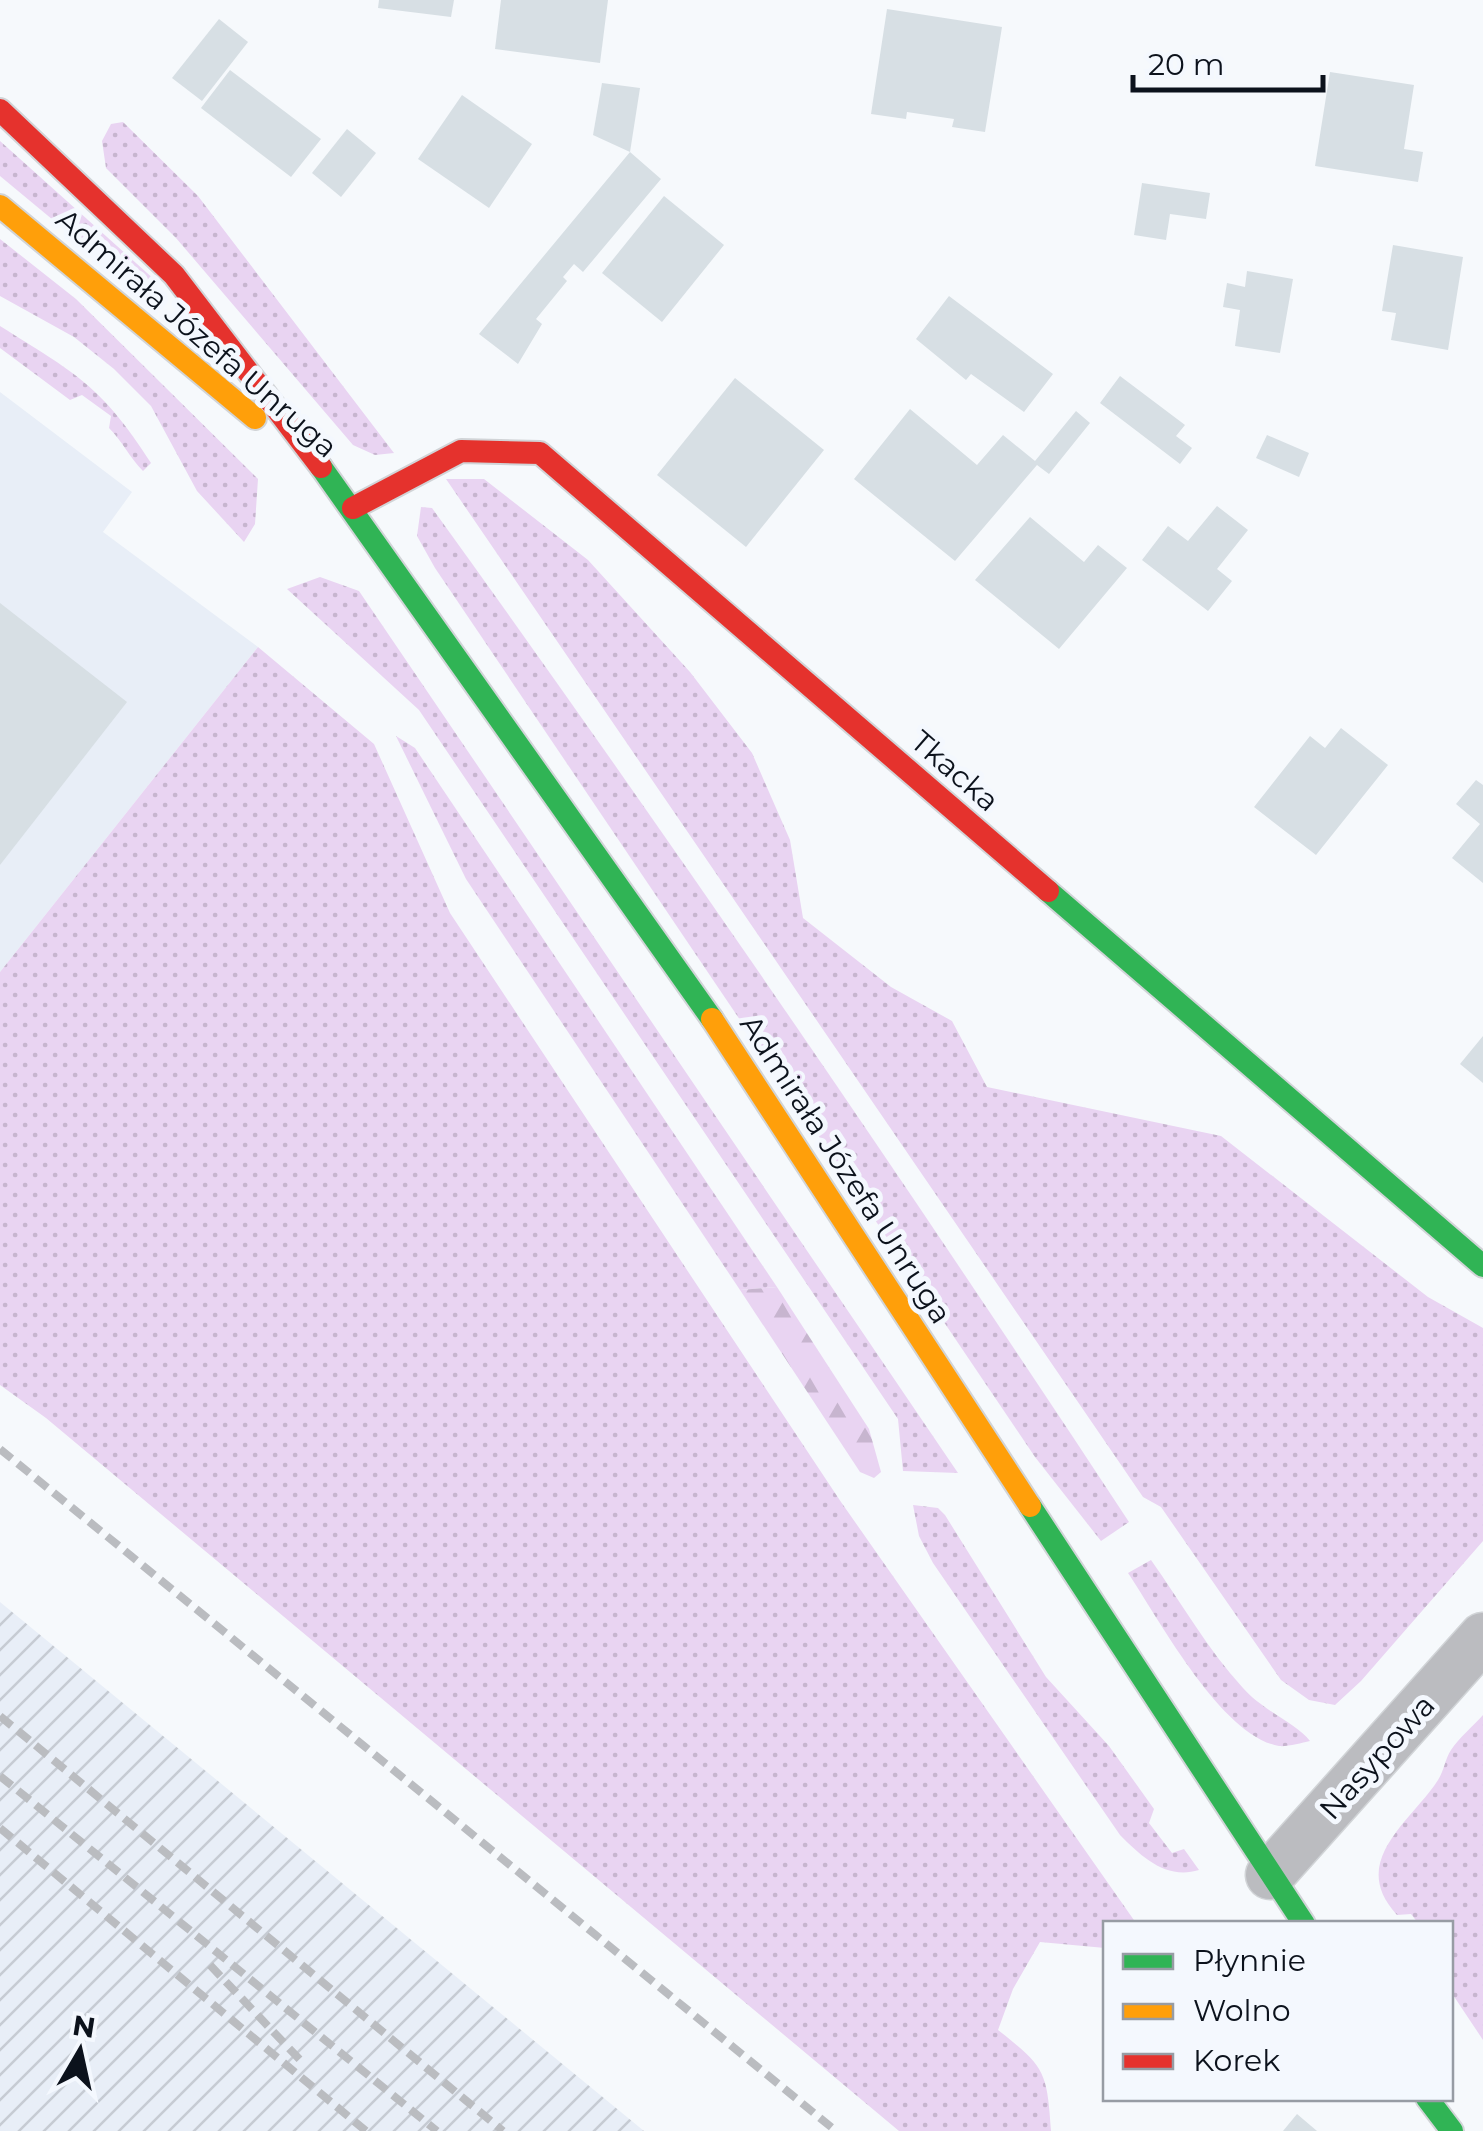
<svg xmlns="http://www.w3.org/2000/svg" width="1483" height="2131" font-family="Montserrat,sans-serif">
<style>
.built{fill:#e8eef7}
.industrial{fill:url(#industrial-furrows)}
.grass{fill:url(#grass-dots)}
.forest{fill:url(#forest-firs)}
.building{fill:#d7dfe4}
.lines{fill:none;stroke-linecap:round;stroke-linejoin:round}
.street-casing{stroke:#d1d4d7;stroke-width:51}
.fast-casing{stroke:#d1d4d7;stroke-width:26}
.slow-casing{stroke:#d1d4d7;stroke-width:26}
.jam-casing{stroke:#d1d4d7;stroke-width:26}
.street{stroke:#bbbcc0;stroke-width:48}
.fast{stroke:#30b455;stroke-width:22}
.slow{stroke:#ff9f0a;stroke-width:22}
.jam{stroke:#e5322d;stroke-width:22}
.rail{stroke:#babcc0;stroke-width:8;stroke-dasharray:15 8;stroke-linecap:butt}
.labels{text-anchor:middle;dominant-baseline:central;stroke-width:10;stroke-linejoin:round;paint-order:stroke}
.street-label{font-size:30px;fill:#0c121c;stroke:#f4f8fe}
</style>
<defs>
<pattern id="industrial-furrows" width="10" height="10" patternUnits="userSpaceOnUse" patternTransform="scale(2.5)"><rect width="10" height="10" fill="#e8eef7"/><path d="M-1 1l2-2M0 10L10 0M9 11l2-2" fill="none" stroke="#c6cbd3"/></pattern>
<pattern id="grass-dots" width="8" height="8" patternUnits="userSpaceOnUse" patternTransform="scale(2.5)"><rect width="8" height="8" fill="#e9d4f2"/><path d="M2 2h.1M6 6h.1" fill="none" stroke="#c7b5cf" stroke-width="1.8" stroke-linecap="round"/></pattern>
<pattern id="forest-firs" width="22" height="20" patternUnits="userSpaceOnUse" patternTransform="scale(2.5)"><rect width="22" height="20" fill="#e9d4f2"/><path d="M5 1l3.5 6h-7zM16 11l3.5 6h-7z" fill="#c7b5cf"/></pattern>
</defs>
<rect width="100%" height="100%" fill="#f6f9fc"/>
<path class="built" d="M 0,392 L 132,492 L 103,532 L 258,647 L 0,972 Z"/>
<path class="industrial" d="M 0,1602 L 644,2131 L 0,2131 Z"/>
<g class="grass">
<path d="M 123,122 L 198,196 L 394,453 L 375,455 L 353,445 L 176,238 L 106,168 L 102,141 L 111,124 Z"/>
<path d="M 0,141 L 156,281 L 151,292 L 141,293 L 0,176 Z"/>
<path d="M 0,239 L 76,299 L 258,479 L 255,524 L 244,542 L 197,491 L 151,406 L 114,369 L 74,337 L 0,296 Z"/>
<path d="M 0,326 C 75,373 102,386 151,463 L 143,471 C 129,457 123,442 109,428 L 111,416 L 82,395 L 70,400 L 0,348 Z"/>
<path d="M 446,479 L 484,479 L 588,560 L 690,672 L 752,753 L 790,840 L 803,918 L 891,987 L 952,1021 L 987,1087 L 1221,1136 L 1428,1297 L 1483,1328 L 1483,1541 L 1361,1681 L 1335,1705 L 1309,1700 L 1281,1680 L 1161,1507 L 1143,1497 Z"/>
<path d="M 421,507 L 432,508 C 672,841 903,1179 1129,1522 L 1101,1541 L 1035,1457 L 435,568 L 417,536 Z"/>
<path d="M 320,577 L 359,591 L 958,1473 L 903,1471 L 898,1419 L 419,710 L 287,589 Z"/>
<path d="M 258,647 L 374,744 L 450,913 L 841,1502 L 1136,1923 L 1106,1924 L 1105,1948 L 1040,1942 L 1013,1989 L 998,2030 C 1045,2067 1047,2071 1051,2131 L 899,2131 L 46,1418 L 0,1385 L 0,972 Z"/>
<path d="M 396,736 L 415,748 L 777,1287 L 740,1290 L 466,879 Z"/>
<path d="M 913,1505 L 938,1508 L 945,1515 L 1046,1677 L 1109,1746 L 1154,1809 L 1149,1823 L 1172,1853 L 1184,1849 L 1199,1870 C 1166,1880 1142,1857 1120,1835 L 933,1563 L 919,1536 Z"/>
<path d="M 1151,1560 C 1181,1602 1208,1650 1243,1688 C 1262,1710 1297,1724 1310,1741 C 1301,1743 1287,1747 1279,1746 C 1221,1736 1159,1619 1128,1573 Z"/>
<path d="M 1483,1715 L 1483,2040 L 1451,1992 L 1450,1924 L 1418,1923 L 1411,1914 L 1397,1915 C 1347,1861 1412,1821 1438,1780 C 1444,1771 1445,1759 1451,1750 C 1459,1738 1473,1726 1483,1715 Z"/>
</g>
<path class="forest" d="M 777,1287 L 869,1429 L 881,1472 L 874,1478 L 860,1472 L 740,1290 Z"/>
<g class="building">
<path d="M 379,0 L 454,0 L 451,17 L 378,8 Z"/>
<path d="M 501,0 L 608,0 L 600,63 L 495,49 Z"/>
<path d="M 887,9 L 1002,27 L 985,132 L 952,127 L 954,119 L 907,112 L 906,119 L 871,114 Z"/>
<path d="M 219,19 L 248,42 L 202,101 L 172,78 Z"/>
<path d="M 230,70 L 321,139 L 291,177 L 201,108 Z"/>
<path d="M 1330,72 L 1414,85 L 1404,149 L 1423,152 L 1418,182 L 1315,166 Z"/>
<path d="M 602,83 L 640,88 L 630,152 L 593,135 Z"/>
<path d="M 462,95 L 532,144 L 489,208 L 418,159 Z"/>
<path d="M 347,129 L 376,153 L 341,197 L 312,173 Z"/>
<path d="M 630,152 L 661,179 L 583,272 L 574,264 L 563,277 L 567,281 L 536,319 L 542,324 L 518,364 L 479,334 Z"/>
<path d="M 1142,183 L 1210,193 L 1206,219 L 1170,214 L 1166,240 L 1134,235 Z"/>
<path d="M 664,196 L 724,245 L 662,322 L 602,273 Z"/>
<path d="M 1393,245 L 1463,257 L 1448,350 L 1391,340 L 1396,313 L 1382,311 Z"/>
<path d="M 1247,271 L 1293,279 L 1280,353 L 1235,346 L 1240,310 L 1223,307 L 1227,283 L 1245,287 Z"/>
<path d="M 949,296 L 1053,374 L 1024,412 L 971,374 L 966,380 L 916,339 Z"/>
<path d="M 1120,376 L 1185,425 L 1176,436 L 1192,448 L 1180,464 L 1100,403 Z"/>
<path d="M 735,378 L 824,450 L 746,547 L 657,475 Z"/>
<path d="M 910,409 L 977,465 L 1003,435 L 1035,461 L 1076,411 L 1090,423 L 1049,474 L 1037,465 L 955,561 L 854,479 Z"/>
<path d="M 1267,435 L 1309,453 L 1299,477 L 1256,458 Z"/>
<path d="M 1217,506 L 1248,530 L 1217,569 L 1232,581 L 1208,611 L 1142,560 L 1168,526 L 1188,541 Z"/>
<path d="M 1030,517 L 1084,562 L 1098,545 L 1127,568 L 1059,649 L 975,580 Z"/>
<path d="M 0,603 L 127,702 L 0,865 Z"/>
<path d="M 1341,728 L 1388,765 L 1316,855 L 1254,807 L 1310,736 L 1325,748 Z"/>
<path d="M 1476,780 L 1483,785 L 1483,883 L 1452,858 L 1480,824 L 1456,804 Z"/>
<path d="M 1483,1036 L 1483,1083 L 1460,1064 Z"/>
<path d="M 1297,2114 L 1317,2131 L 1283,2131 Z"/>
</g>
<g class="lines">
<g class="street-casing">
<path id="street" d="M 1270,1875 L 1483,1637"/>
</g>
<g class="fast-casing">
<g id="fast">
<path d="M 321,467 L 712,1019"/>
<path d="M 1048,891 L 1483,1266"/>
<path d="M 1030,1506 L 1304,1924"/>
<path d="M 1427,2098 L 1452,2131"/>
</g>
</g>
<g class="slow-casing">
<g id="slow">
<path d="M 0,206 L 255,418"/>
<path d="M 712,1019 L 1030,1506"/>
</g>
</g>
<g class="jam-casing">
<g id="jam">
<path d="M 0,110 L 174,275 L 321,467"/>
<path d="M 353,508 L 461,451 L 540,453 L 1048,891"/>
</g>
</g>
<use href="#street" class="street"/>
<use href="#fast" class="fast"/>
<use href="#slow" class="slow"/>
<use href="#jam" class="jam"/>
<g class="rail">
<path d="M 0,1449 L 836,2131"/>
<path d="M 0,1716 L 503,2131"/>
<path d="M 0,1776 L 437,2131"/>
<path d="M 0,1828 L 366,2131"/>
<path d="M 210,1965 L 303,2063"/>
</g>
</g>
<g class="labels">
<g class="street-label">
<text transform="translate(197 333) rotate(41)">Admirała Józefa Unruga</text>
<text transform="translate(955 771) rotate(41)">Tkacka</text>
<text transform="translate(846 1169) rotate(57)">Admirała Józefa Unruga</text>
<text transform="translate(1377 1757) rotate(-48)">Nasypowa</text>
</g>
</g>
<rect x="1103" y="1921" width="350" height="180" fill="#f4f8fe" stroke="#979ca4" stroke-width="2.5"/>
<rect x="1123" y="1954" width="50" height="15" fill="#30b455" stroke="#979ca4" stroke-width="2.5"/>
<text x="1193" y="1971" font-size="30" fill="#0c121c">Płynnie</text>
<rect x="1123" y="2004" width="50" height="15" fill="#ff9f0a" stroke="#979ca4" stroke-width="2.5"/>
<text x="1193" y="2021" font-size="30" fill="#0c121c">Wolno</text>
<rect x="1123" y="2054" width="50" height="15" fill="#e5322d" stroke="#979ca4" stroke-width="2.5"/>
<text x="1193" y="2071" font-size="30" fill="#0c121c">Korek</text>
<g transform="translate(80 2051) rotate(9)" stroke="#f4f8fe" stroke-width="8" paint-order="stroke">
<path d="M0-8L18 38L0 25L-18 38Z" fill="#0c121c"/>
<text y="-15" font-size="28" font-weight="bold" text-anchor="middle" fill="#0c121c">N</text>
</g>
<path d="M1133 75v15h190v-15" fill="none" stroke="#0c121c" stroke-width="5"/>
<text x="1148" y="75" font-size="30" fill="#0c121c" stroke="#f4f8fe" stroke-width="8" paint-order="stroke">20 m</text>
</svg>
